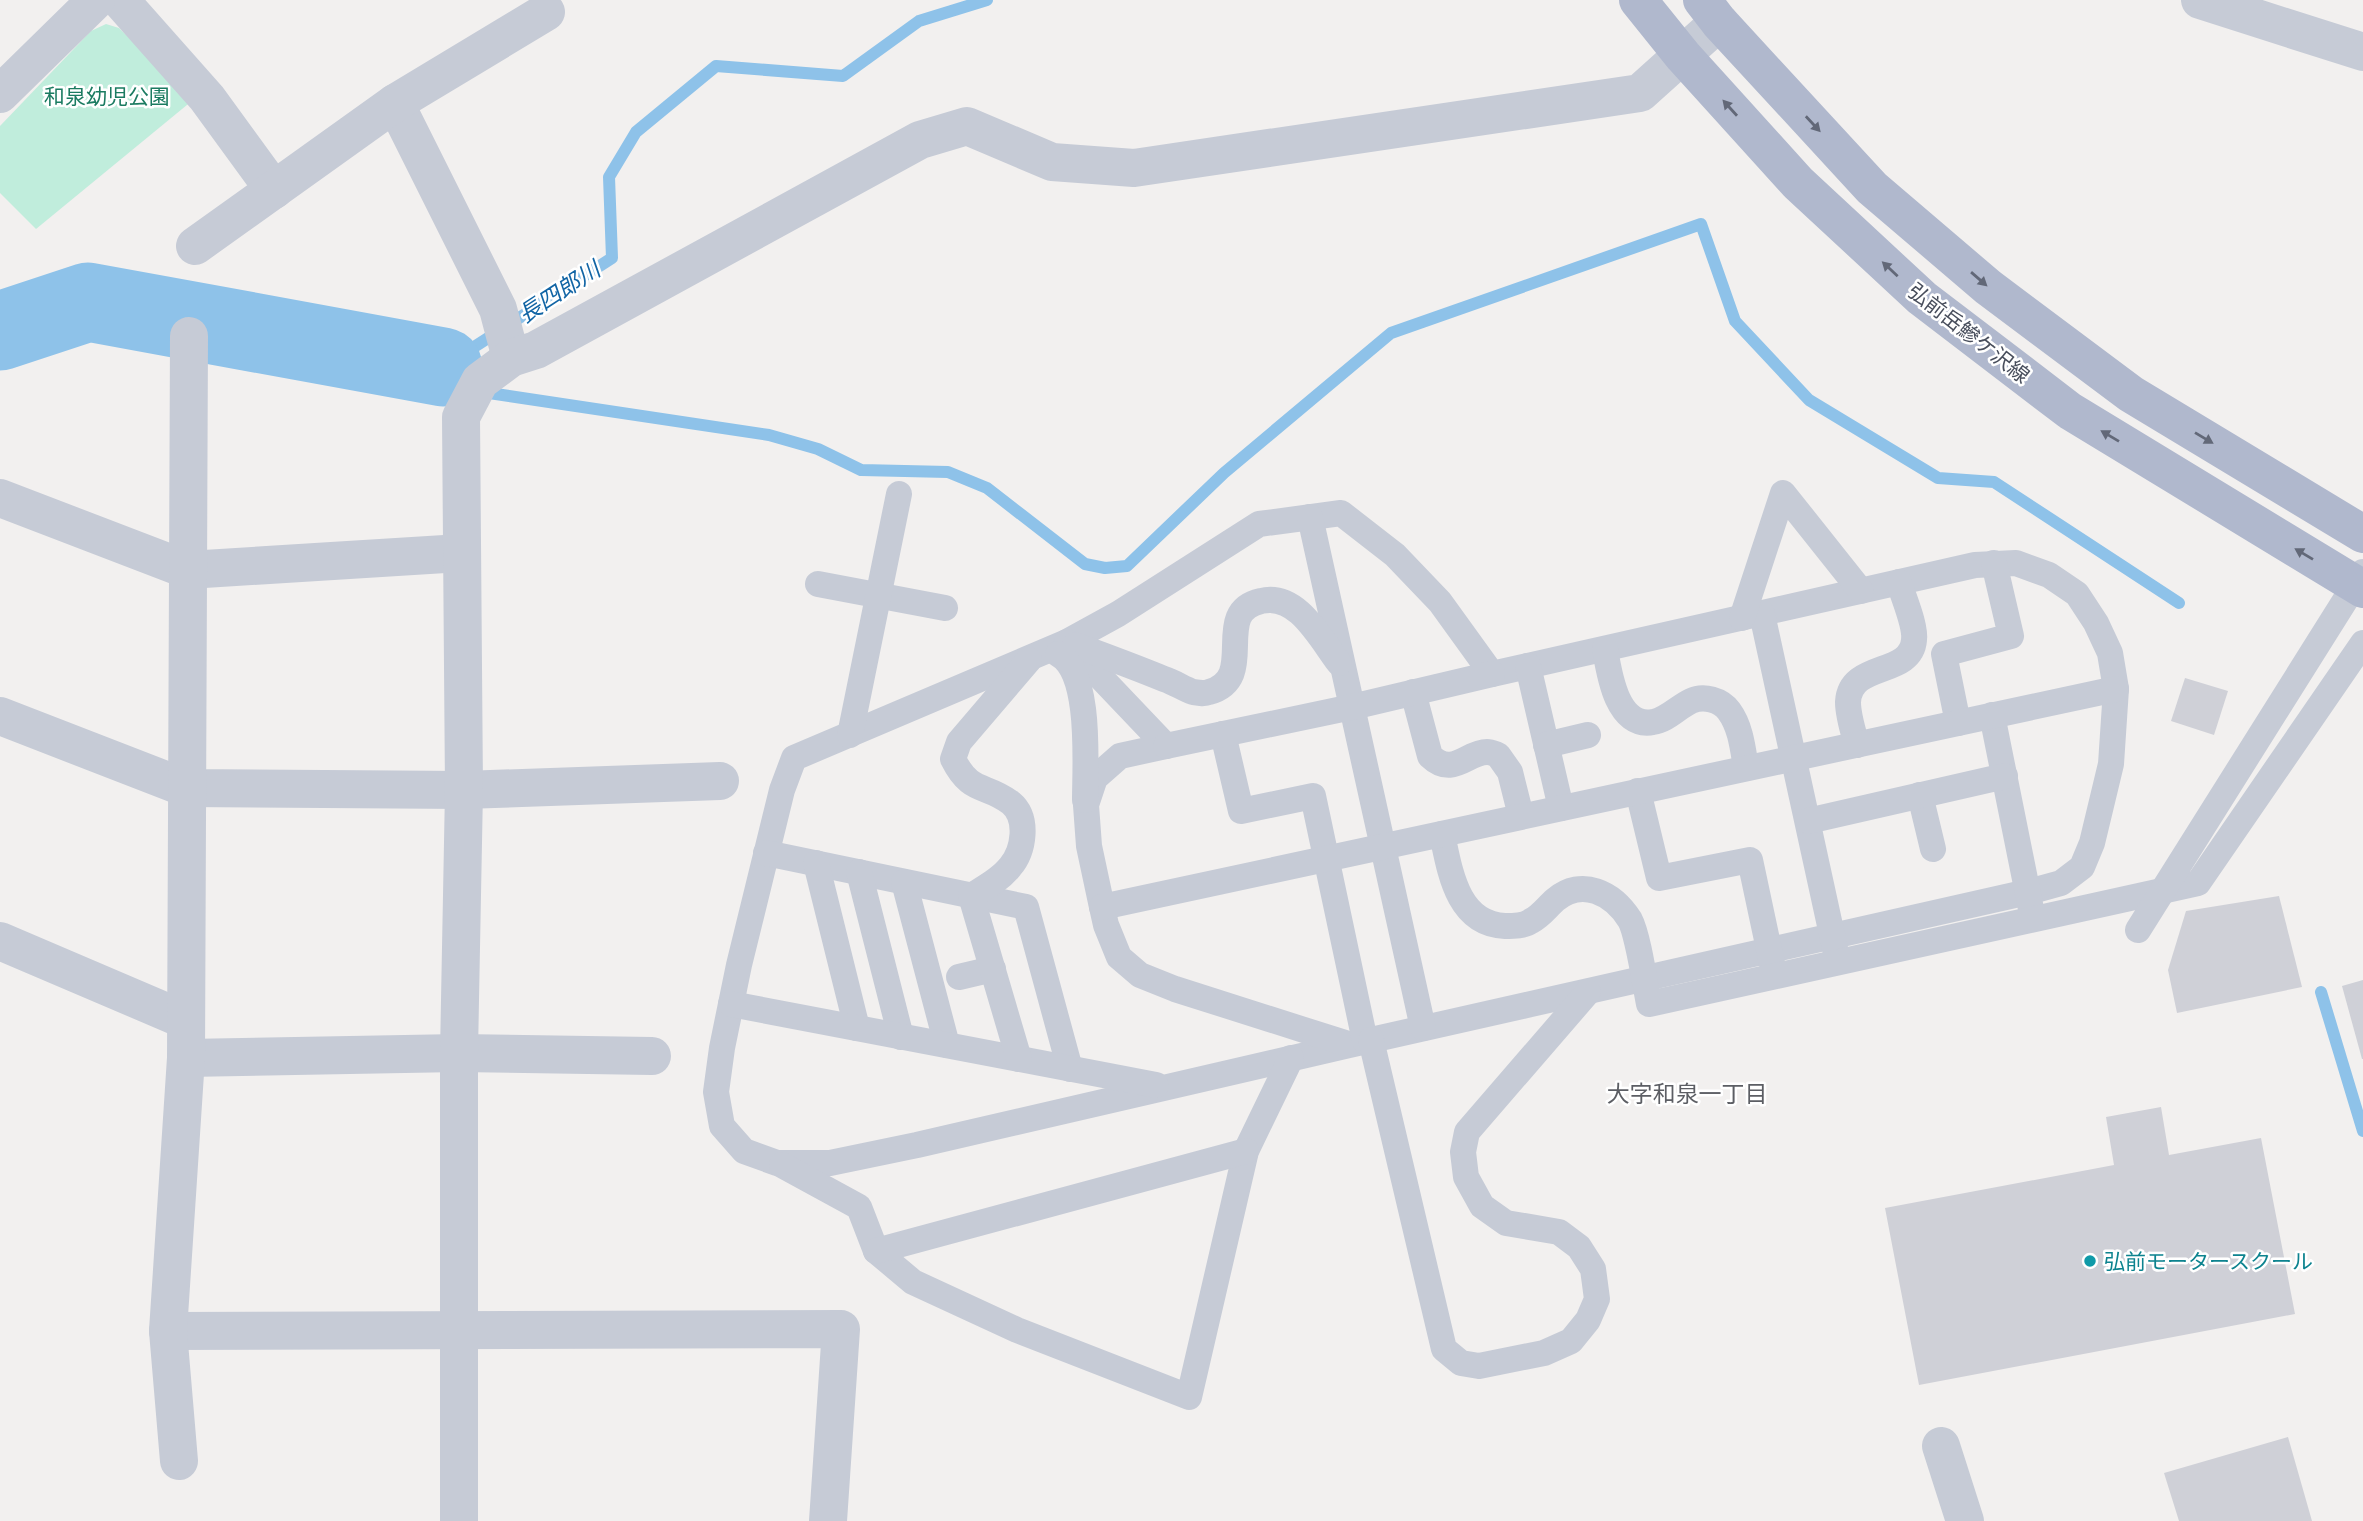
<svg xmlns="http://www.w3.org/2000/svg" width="2363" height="1521" font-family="Cabin,'Noto Sans JP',sans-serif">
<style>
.green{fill:#c0eddc}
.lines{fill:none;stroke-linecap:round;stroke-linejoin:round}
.stream{stroke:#8ec2e9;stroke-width:12}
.river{stroke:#8ec2e9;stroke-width:79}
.building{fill:#cfd0d7}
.service{stroke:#c6cbd6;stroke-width:26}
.minor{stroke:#c6cbd6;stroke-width:38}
.primary{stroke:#b0b8cd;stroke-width:38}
.oneway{fill:#626878}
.culture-dot{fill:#0f9aa8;stroke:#fff;stroke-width:2.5}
.labels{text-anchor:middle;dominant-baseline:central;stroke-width:5;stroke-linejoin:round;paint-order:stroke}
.park-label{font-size:21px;fill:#1b7b61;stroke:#fff}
.street-label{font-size:21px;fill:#484e5c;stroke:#fff}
.culture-label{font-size:21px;fill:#0d838f;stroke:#fff;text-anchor:start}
.water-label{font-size:23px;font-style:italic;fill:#1265a5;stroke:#fff}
.neighbourhood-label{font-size:23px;fill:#5c5e64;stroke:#fff}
</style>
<rect width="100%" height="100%" fill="#f2f0ef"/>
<path class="green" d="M 106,24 L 119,28 L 193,100 L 36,229 L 0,193 L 0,126 L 91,31 Z"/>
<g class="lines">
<g class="stream">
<path d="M 987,0 L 919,21 L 843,76 L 716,66 L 636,132 L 609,177 L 612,258 L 443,367 L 442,386 L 769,435 L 818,449 L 861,470 L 948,472 L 987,488 L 1085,564 L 1105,568 L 1127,566 L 1224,473 L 1391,333 L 1701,224 L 1735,321 L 1809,400 L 1938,478 L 1994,482 L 2179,603"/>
<path d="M 2321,992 L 2363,1131"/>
</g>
<path class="river" d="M 0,331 L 88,302 L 443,367"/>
</g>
<g class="building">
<path d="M 2185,678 L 2228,691 L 2214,735 L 2171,721 Z"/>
<path d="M 2279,896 L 2302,987 L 2177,1013 L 2168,970 L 2186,911 Z"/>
<path d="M 2363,980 L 2363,1059 L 2362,1059 L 2342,986 Z"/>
<path d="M 2161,1107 L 2169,1155 L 2261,1138 L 2295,1314 L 1919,1385 L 1885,1208 L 2114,1165 L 2106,1117 Z"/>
<path d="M 2288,1437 L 2312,1521 L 2179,1521 L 2164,1473 Z"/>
</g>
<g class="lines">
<g class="service">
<path d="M 1341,513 L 1395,555 L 1440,602 L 1492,674 L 1975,565 L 2016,563 L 2049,575 L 2077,594 L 2096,623 L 2110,653 L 2116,689 L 2111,764 L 2092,843 L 2082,867 L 2061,883 L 2028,892 L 1349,1045 L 917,1145 L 830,1163 L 777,1163 L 744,1151 L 722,1126 L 716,1092 L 722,1048 L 739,965 L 782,790 L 794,758 L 1067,642 L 1118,614 L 1259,524 Z"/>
<path d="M 1310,517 L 1423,1028"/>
<path d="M 818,584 L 945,608"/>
<path d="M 1762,614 L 1836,953"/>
<path d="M 1742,618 L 1783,493 L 1861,591"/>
<path d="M 1067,642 L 1166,746 L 1120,756 L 1095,778 L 1086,805 L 1089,846 L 1102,907 L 1106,925 L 1119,957 L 1140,975 L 1175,989 L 1348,1044"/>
<path d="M 1075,645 C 1105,656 1135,667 1164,679 C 1174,682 1184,689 1193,692 C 1199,693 1204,694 1209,692 C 1260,678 1210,612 1261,601 C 1297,592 1320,638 1339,663"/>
<path d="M 1605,649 C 1609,673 1617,729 1653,722 C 1667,720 1678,707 1691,701 C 1704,695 1721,700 1729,711 C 1741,727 1743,750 1746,768"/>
<path d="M 1058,654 C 1092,672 1085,765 1085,800"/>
<path d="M 1528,666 L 1561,808"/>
<path d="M 1413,692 L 1430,756 C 1453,778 1467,752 1487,752 C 1491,752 1495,754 1498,755 L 1510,772 L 1521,816"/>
<path d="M 1992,715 L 2031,909"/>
<path d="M 1958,723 L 1944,654 L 2011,636 L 1994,563"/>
<path d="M 1223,734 L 1241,811 L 1313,796 L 1365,1041"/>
<path d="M 850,735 L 899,494"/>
<path d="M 1546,745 L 1588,735"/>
<path d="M 1857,745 C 1853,731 1848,716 1848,702 C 1850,661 1911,677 1914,640 C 1916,625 1903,597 1899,582"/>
<path d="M 1166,746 L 1352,707 L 1492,674"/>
<path d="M 1638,791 L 1659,878 L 1750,860 L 1773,968"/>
<path d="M 1920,795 L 1933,849"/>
<path d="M 1808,821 L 2005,776"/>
<path d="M 1442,834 C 1450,871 1457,924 1505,926 C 1514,926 1524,926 1531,921 C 1541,916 1547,907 1555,900 C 1582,877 1613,893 1630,920 C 1638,935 1645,984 1649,1004 L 2198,883 L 2363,643"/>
<path d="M 766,853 L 1026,907 L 1070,1069"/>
<path d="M 816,863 L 857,1028"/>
<path d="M 859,872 L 901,1037"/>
<path d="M 904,882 L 947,1045"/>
<path d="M 1102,907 L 2116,689"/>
<path d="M 2138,930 L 2363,572"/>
<path d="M 959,977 L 993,969"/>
<path d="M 731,1004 L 1156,1085"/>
<path d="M 1371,1040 L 1444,1349 L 1461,1363 L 1479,1366 L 1544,1353 L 1571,1341 L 1588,1320 L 1597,1299 L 1593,1269 L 1579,1247 L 1559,1232 L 1506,1223 L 1482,1206 L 1466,1177 L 1463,1152 L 1467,1132 L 1588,992"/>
<path d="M 1019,1059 L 971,896 C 984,888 1000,880 1010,867 C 1024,851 1029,818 1011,803 C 985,783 971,795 953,759 L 959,742 L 1029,660"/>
<path d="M 782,1165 L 859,1207 L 876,1251 L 913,1282 L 1017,1330 L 1189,1397 L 1246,1151 L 1291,1058"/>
<path d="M 876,1251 L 1246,1151"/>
</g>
<g class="minor">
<path d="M 120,0 L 207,98 L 274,190"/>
<path d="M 2200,0 L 2363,52"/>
<path d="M 0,94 L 96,0"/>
<path d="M 395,103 L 498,309 L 511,358"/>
<path d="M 195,246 L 395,103 L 546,12"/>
<path d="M 0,498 L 188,570 L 461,553"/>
<path d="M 0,716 L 186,788 L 464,790 L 720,781"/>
<path d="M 0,941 L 185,1020"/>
<path d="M 186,1058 L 459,1053 L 652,1056"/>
<path d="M 168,1331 L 841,1329 L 828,1521"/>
<path d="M 1941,1446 L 1965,1521"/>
<path d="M 179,1461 L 168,1331 L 186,1058 L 189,336"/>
<path d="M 459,1521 L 459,1053 L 464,790 L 461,417 L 480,381 L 511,358 L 536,350 L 920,140 L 967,126 L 1052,162 L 1134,168 L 1640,93 L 1719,22"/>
</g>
<g class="primary">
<path d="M 1638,0 L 1683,56 L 1798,183 L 1922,298 L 2070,411 L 2363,589"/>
<path d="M 1702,0 L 1719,22 L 1872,188 L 1988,287 L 2131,394 L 2363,534"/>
</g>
</g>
<defs><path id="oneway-solid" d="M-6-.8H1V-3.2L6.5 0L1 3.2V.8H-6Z" transform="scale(1.75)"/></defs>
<g class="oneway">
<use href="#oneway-solid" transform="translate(1730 108) rotate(-132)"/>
<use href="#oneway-solid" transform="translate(1813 124) rotate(47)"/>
<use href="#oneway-solid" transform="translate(1890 269) rotate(-137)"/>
<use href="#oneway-solid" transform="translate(1979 279) rotate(41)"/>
<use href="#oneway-solid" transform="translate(2110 436) rotate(-149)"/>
<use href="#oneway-solid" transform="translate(2204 438) rotate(31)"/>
<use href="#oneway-solid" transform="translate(2304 554) rotate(-149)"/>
</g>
<circle class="culture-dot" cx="2090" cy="1261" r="7"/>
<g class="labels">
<g class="park-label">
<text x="107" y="96">和泉幼児公園</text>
</g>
<g class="street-label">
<text transform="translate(1969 333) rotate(38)">弘前岳鰺ケ沢線</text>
</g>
<g class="culture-label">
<text x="2104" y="1261">弘前モータースクール</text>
</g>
<g class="water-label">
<text transform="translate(559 292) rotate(-33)">長四郎川</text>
</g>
<g class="neighbourhood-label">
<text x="1687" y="1094">大字和泉一丁目</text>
</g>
</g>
</svg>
